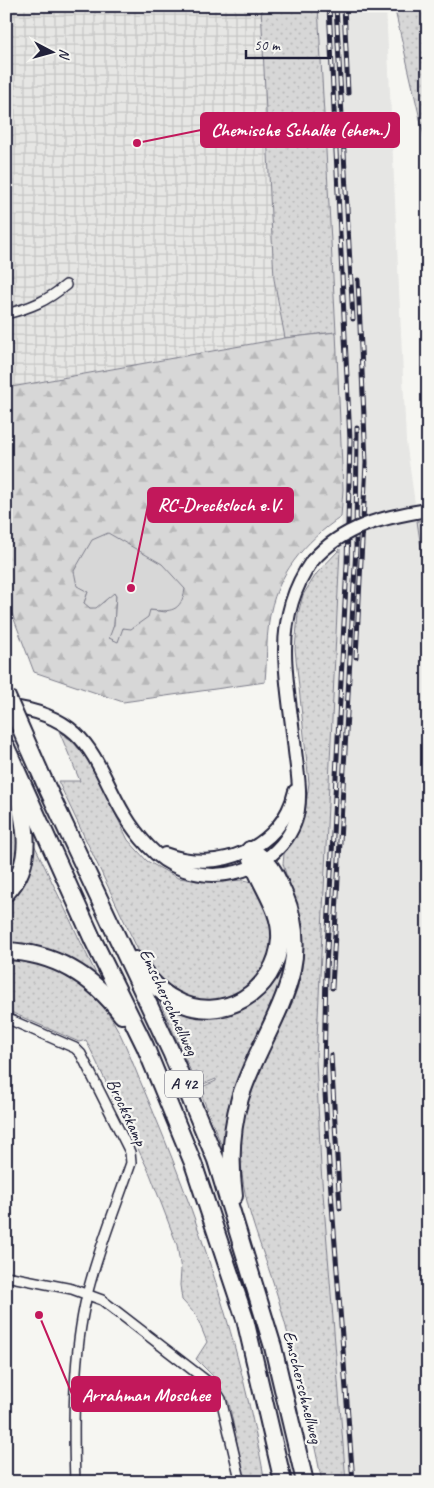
<svg xmlns="http://www.w3.org/2000/svg" width="434" height="1488" font-family="Caveat,sans-serif">
<style>
.built{fill:#e6e6e4}
.industrial{fill:url(#industrial-grid)}
.green{fill:url(#green-dots);stroke:#7c7c89}
.forest{fill:url(#forest-firs);stroke:#7c7c89;fill-rule:evenodd}
.pitch{fill:#d7d7d7;stroke:#7c7c89}
.lines{fill:none;stroke-linecap:round;stroke-linejoin:round}
.minor-casing{stroke:#22223b;stroke-width:12}
.secondary-casing{stroke:#22223b;stroke-width:16}
.motorway-casing{stroke:#22223b;stroke-width:20}
.minor{stroke:#f6f6f2;stroke-width:9}
.secondary{stroke:#f6f6f2;stroke-width:12}
.motorway{stroke:#f6f6f2;stroke-width:16}
.rail-casing{stroke:#22223b;stroke-width:5}
.rail{stroke:#f6f6f2;stroke-width:3;stroke-dasharray:9;stroke-linecap:butt}
.secondary-bridge-casing{stroke:#22223b;stroke-width:16;stroke-linecap:butt}
.motorway-bridge-casing{stroke:#22223b;stroke-width:20;stroke-linecap:butt}
.secondary-bridge{stroke:#f6f6f2;stroke-width:12}
.motorway-bridge{stroke:#f6f6f2;stroke-width:16}
.labels{text-anchor:middle;dominant-baseline:central;stroke-width:4.5;stroke-linejoin:round;paint-order:stroke}
.shield{fill:#f6f6f2;stroke:#626272;stroke-width:1}
.shield-label{font-size:16px;font-weight:bold;fill:#22223b}
.street-label{font-size:18px;fill:#22223b;stroke:#f6f6f2}
.leader{fill:none;stroke:#c2185b;stroke-width:2}
.callout-dot{fill:#c2185b;stroke:#f6f6f2;stroke-width:2}
.callout{fill:#c2185b;stroke:#c2185b;stroke-width:2}
.callout-label{font-size:19px;text-anchor:middle;font-weight:bold;fill:#fff}
</style>
<defs>
<pattern id="industrial-grid" width="8" height="8" patternUnits="userSpaceOnUse" patternTransform="scale(1.25)"><rect width="8" height="8" fill="#e6e6e4"/><path d="M0 4h8M4 0v8" fill="none" stroke="#c5c5c4"/></pattern>
<pattern id="green-dots" width="8" height="8" patternUnits="userSpaceOnUse" patternTransform="scale(1.25)"><rect width="8" height="8" fill="#d7d7d7"/><path d="M2 2h.1M6 6h.1" fill="none" stroke="#b8b8b9" stroke-width="1.8" stroke-linecap="round"/></pattern>
<pattern id="forest-firs" width="22" height="20" patternUnits="userSpaceOnUse" patternTransform="scale(1.25)"><rect width="22" height="20" fill="#d7d7d7"/><path d="M5 1l3.5 6h-7zM16 11l3.5 6h-7z" fill="#b8b8b9"/></pattern>
</defs>
<rect width="100%" height="100%" fill="#f6f6f2"/>
<filter id="ink" filterUnits="userSpaceOnUse"><feTurbulence type="fractalNoise" baseFrequency=".02" numOctaves="2"/><feDisplacementMap in="SourceGraphic" scale="10" xChannelSelector="R" yChannelSelector="G"/><feConvolveMatrix kernelMatrix="1 2 1 2 8 2 1 2 1" color-interpolation-filters="sRGB"/></filter>
<g filter="url(#ink)">
<path class="built" d="M 318,6 L 386,6 L 406,441 L 428,594 L 428,1482 L 346,1482 L 321,1168 L 316,1060 L 343,489 Z"/>
<path class="industrial" d="M 6,6 L 262,6 L 274,279 L 285,338 L 6,388 Z"/>
<g class="green">
<path d="M 261,6 L 318,6 L 336,332 L 285,338 L 274,279 Z"/>
<path d="M 394,6 L 428,6 L 428,146 L 426,145 Z"/>
<path d="M 428,520 L 428,594 L 417,521 Z"/>
<path d="M 340,549 L 316,1060 L 321,1168 L 346,1482 L 322,1482 C 310,1422 296,1363 280,1305 C 267,1256 241,1207 241,1156 C 240,1130 245,1102 255,1078 C 271,1039 302,1000 303,956 C 304,921 292,896 283,864 L 284,854 L 304,818 L 309,783 L 295,649 L 298,614 L 303,595 L 317,573 Z"/>
<path d="M 59,731 L 72,741 L 91,763 L 128,840 L 147,861 L 178,878 L 211,882 L 244,880 L 252,882 L 258,889 L 273,929 L 269,961 L 254,984 L 232,999 L 198,1002 L 172,992 L 148,967 L 138,950 L 58,781 L 80,781 Z"/>
<path d="M 6,784 C 22,822 26,845 6,883 Z"/>
<path d="M 32,840 L 97,976 L 95,977 L 6,945 L 6,900 Z"/>
<path d="M 286,945 L 285,968 L 226,1157 L 202,1096 L 205,1094 L 202,1087 L 216,1081 L 216,1079 L 201,1085 L 196,1072 L 192,1074 L 157,996 C 171,998 237,1009 245,1006 C 271,998 282,968 286,945 Z"/>
<path d="M 6,960 C 43,961 75,975 99,1002 C 121,1026 131,1061 144,1090 C 198,1215 241,1347 265,1482 L 245,1482 L 229,1403 L 216,1379 L 196,1359 L 207,1342 L 196,1315 L 182,1300 L 180,1285 L 181,1270 L 177,1245 L 150,1174 L 86,1040 L 79,1042 L 6,1010 Z"/>
</g>
<path class="forest" d="M 336,332 L 343,489 L 341,517 C 305,541 275,576 269,621 C 266,641 267,662 265,682 L 123,702 L 34,672 L 6,598 L 6,388 L 285,338 ZM 185,589 L 166,612 L 150,610 L 110,638 L 114,625 L 116,596 L 114,593 L 110,594 L 104,602 L 84,603 L 88,592 Z"/>
<path class="pitch" d="M 108,533 L 162,564 L 185,589 C 181,612 171,612 150,610 L 148,617 L 131,629 L 123,628 L 118,642 L 109,638 L 114,625 L 116,596 L 114,593 L 96,608 L 90,608 L 84,603 L 88,592 L 77,586 L 74,571 L 92,540 Z"/>
<g class="lines">
<g class="minor-casing">
<g id="minor">
<path d="M 6,314 C 30,308 47,301 66,285"/>
<path d="M 6,1018 L 75,1048 L 81,1054 L 130,1152 L 131,1163 C 116,1207 98,1250 87,1295 C 73,1354 73,1421 75,1482"/>
<path d="M 6,1276 L 72,1289 L 102,1300 L 212,1385 L 221,1399 L 240,1479 L 236,1482"/>
</g>
</g>
<g class="secondary-casing">
<g id="secondary">
<path d="M 6,706 C 110,718 91,786 148,846 C 168,868 197,878 226,874 C 243,872 258,865 271,855 C 307,825 300,792 295,751 C 292,718 285,683 285,650 C 285,617 293,588 312,561"/>
<path d="M 165,854 C 218,874 282,849 295,791"/>
</g>
</g>
<g class="motorway-casing">
<g id="motorway">
<path d="M 6,747 L 93,940 L 145,1046 L 193,1163 L 245,1319 L 283,1482"/>
<path d="M 44,781 L 171,1052 L 216,1160 L 273,1347 L 305,1482"/>
<path d="M 6,893 C 36,863 25,822 16,786"/>
<path d="M 6,951 C 55,953 93,976 122,1015"/>
<path d="M 135,960 C 146,975 157,991 175,1000 C 221,1026 277,991 280,939 C 282,906 255,881 250,850"/>
<path d="M 234,1196 C 230,1165 231,1129 240,1098 C 262,1027 318,973 284,894 C 275,873 270,861 250,850"/>
</g>
</g>
<use href="#minor" class="minor"/>
<use href="#secondary" class="secondary"/>
<use href="#motorway" class="motorway"/>
<g class="rail-casing">
<g id="rail">
<path d="M 329,6 L 350,440 L 347,565 L 326,969 L 324,1074 L 329,1165 L 353,1482"/>
<path d="M 336,6 L 353,319"/>
<path d="M 344,6 L 348,93"/>
<path d="M 356,657 L 366,463 L 358,280"/>
<path d="M 332,988 L 356,548 L 357,428"/>
<path d="M 331,1055 L 340,1208"/>
</g>
</g>
<use href="#rail" class="rail"/>
<g class="secondary-bridge-casing">
<path id="secondary-bridge" d="M 312,561 C 343,526 383,517 428,510"/>
</g>
<g class="motorway-bridge-casing">
<path id="motorway-bridge" d="M 6,695 L 44,781"/>
</g>
<use href="#secondary-bridge" class="secondary-bridge"/>
<use href="#motorway-bridge" class="motorway-bridge"/>
</g>
</g>
<g class="labels">
<rect class="shield" x="165" y="1070.5" width="38" height="27" rx="4"/>
<g class="shield-label">
<text x="184" y="1084">A 42</text>
</g>
<g class="street-label">
<text transform="translate(169 1002) rotate(65)">Emscherschnellweg</text>
<text transform="translate(127 1112) rotate(65)">Brockskamp</text>
<text transform="translate(303 1387) rotate(76)">Emscherschnellweg</text>
</g>
</g>
<path class="leader" d="M137 143L201 130M131 588L148 505M39 1315L72 1394"/>
<g class="callout-dot">
<circle cx="137" cy="143" r="5"/>
<circle cx="131" cy="588" r="5"/>
<circle cx="39" cy="1315" r="5"/>
</g>
<g class="callout">
<rect x="201" y="113" width="198" height="34" rx="5"/>
<rect x="148" y="488" width="145" height="34" rx="5"/>
<rect x="72" y="1377" width="148" height="34" rx="5"/>
</g>
<g class="callout-label">
<text x="300" y="136">Chemische Schalke (ehem.)</text>
<text x="220" y="511">RC-Drecksloch e.V.</text>
<text x="146" y="1401">Arrahman Moschee</text>
</g>
<rect width="434" height="1488" fill="none" stroke="#f6f6f2" stroke-width="25"/>
<rect x="12" y="12" width="409" height="1463" fill="none" stroke="#22223b" stroke-width="2" filter="url(#ink)"/>
<g transform="translate(52 52) rotate(96)" stroke="#f6f6f2" stroke-width="4" paint-order="stroke">
<path d="M0-4L9 19L0 12L-9 19Z" fill="#22223b"/>
<text y="-8" font-size="14" font-weight="bold" text-anchor="middle" fill="#22223b">N</text>
</g>
<path d="M246 50v8h84v-8" fill="none" stroke="#22223b" stroke-width="2.5"/>
<text x="254" y="50" font-size="15" fill="#22223b" stroke="#f6f6f2" stroke-width="4" paint-order="stroke">50 m</text>
</svg>
